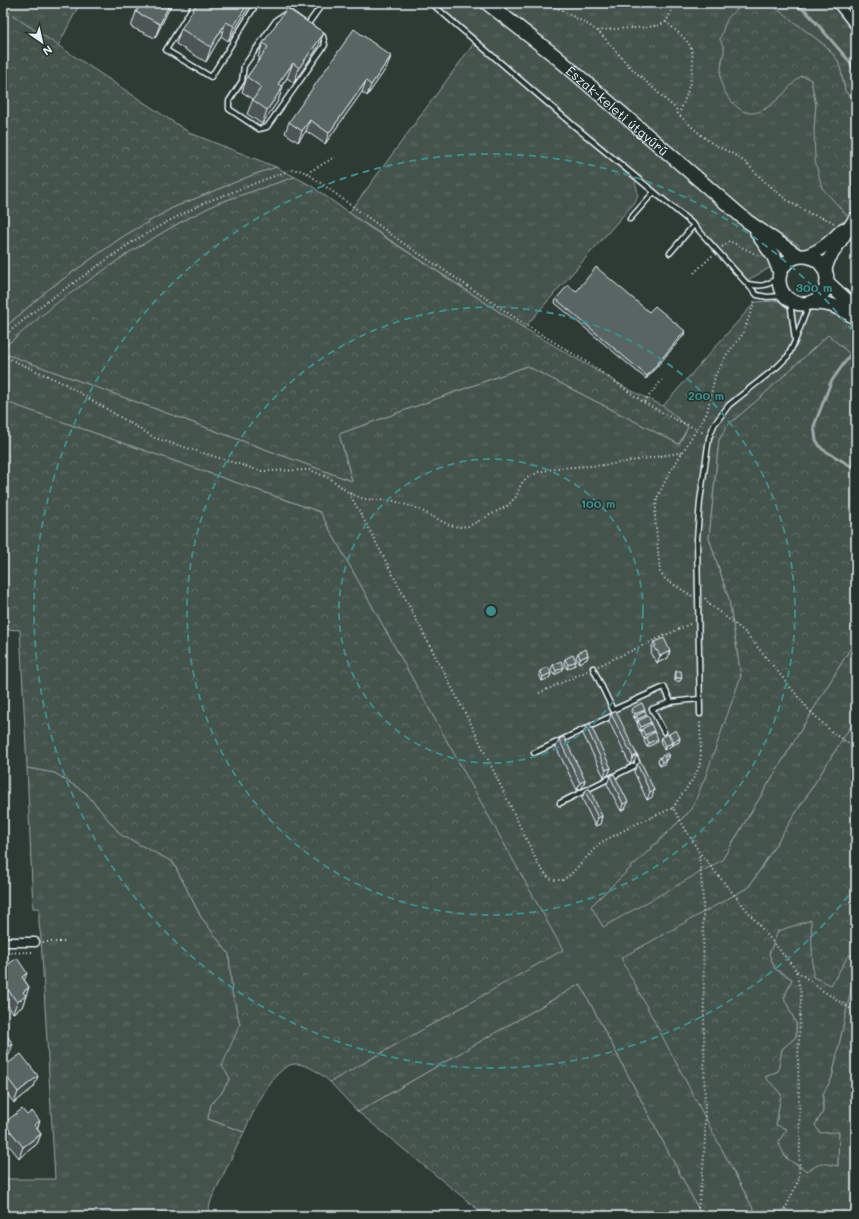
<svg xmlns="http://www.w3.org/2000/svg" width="859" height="1219" font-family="Mali,sans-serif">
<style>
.grass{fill:url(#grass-tufts);stroke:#96a2a3}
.forest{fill:url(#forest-crowns);stroke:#96a2a3}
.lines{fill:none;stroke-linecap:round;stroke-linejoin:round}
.stream{stroke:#9da8a9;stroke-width:3}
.lane-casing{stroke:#e8f1f8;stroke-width:7}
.street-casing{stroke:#e8f1f8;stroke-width:11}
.secondary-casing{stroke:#e8f1f8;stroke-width:15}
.primary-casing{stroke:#e8f1f8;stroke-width:16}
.path{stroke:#e8f1f8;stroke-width:2;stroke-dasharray:1 3;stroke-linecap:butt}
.lane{stroke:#26332d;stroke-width:4}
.street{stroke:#26332d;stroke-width:8}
.secondary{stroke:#26332d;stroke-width:12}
.primary{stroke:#26332d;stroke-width:13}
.wall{fill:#4d5755;stroke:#e8f1f8}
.shaded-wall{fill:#3e4745;stroke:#e8f1f8}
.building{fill:#596563;stroke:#e8f1f8}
.ring{fill:none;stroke:#3a8f8a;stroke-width:2;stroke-dasharray:7 5}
.labels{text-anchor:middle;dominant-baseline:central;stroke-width:3;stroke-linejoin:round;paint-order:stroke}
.street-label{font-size:13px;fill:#e8f1f8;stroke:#26332d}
.centre{fill:#3a8f8a;stroke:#26332d;stroke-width:2}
.ring-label{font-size:12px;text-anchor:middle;font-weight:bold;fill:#3a8f8a;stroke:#26332d;stroke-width:3;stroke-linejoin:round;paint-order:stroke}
</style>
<defs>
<pattern id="grass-tufts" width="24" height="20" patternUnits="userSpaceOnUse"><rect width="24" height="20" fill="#45524e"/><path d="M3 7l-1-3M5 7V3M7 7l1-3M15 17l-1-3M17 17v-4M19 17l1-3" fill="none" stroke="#606b68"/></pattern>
<pattern id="forest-crowns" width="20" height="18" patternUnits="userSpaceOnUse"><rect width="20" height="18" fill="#45524e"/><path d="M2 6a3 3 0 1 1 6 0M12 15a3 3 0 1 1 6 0" fill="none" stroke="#606b68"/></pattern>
</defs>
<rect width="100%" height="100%" fill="#2e3b35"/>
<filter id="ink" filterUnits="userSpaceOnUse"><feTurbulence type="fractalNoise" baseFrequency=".025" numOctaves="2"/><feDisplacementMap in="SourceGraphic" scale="8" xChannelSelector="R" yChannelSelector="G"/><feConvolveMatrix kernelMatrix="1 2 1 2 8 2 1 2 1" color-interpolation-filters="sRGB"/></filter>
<g filter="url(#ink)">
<g class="grass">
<path d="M 3,3 L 80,3 L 58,46 L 3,9 Z"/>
<path d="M 435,3 L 754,3 L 737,8 L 720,39 L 725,49 L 721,64 L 764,110 L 780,97 L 792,83 L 801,76 L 806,77 L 811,80 L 816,105 L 814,129 L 852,221 L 804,255 L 797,244 L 783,236 L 779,239 L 773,266 L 748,280 L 693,222 L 640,177 L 635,183 C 638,190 639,195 635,202 L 524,328 L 349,213 L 477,39 Z"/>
<path d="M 769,3 L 836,3 L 856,31 L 856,98 L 853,99 L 845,91 L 841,71 L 838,61 L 827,47 Z"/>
<path d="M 276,167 L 295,177 L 218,203 L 179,223 L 130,252 L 59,302 L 3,348 L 3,329 L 49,289 L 122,237 L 172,208 L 255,174 Z"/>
<path d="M 780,301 L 802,308 L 817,307 L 856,320 L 856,359 L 828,335 L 761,397 L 727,426 L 719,440 L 709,538 L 729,599 L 741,676 L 709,777 L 692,809 L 591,906 L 722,860 L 856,639 L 856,718 L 749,887 L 622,958 L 757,1216 L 702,1216 L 580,984 L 358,1112 L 330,1082 L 562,950 L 320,512 L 3,401 L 3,353 L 352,481 L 339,434 L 527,366 L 679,444 L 688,427 L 663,406 L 755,302 Z"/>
<path d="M 27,768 L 55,773 L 86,793 L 121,835 L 173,862 L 201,917 L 229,954 L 232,992 L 240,1024 L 233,1042 L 230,1078 L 221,1094 L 211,1104 L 208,1119 L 244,1132 L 211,1200 L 207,1216 L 3,1216 L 3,1179 L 55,1179 L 41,938 L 39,924 L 39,908 L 33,908 Z"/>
<path d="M 811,920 L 831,985 L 848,956 L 856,954 L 856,975 L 852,986 L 832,1078 L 823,1094 L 823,1112 L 815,1125 L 839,1132 L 838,1166 L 821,1164 L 807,1171 C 801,1167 790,1163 786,1157 C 771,1138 777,1115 781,1094 L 765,1077 L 778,1071 L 782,1049 L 796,1037 L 796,1023 L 784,998 L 792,979 L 775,969 L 769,954 L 778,930 Z"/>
</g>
<g class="forest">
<path d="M 754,3 L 769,3 L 827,47 L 838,61 L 841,71 L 845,91 L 853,99 L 856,98 L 856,215 L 852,221 L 822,188 L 815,160 L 814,129 L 816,105 L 811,80 L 806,77 L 801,76 C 785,89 760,128 737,107 C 729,100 723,92 721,81 C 720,76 721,68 722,63 C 722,58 725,52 724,48 C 723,45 721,42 720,40 C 727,15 729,11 754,3 Z"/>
<path d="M 3,9 L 190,133 L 276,167 L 255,174 L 172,208 L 122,237 L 49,289 L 3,329 Z"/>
<path d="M 295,177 L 310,185 L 369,227 L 524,328 L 630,390 L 663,406 L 688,427 L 679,444 L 527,366 L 339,434 L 352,481 L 3,353 L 3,348 L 58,302 L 130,252 L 179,223 L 218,203 Z"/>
<path d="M 828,335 L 856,359 L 856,639 L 722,860 L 603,927 L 591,906 L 692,809 L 706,775 L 741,676 L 729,599 L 709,538 L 719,440 L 727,426 L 761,397 Z"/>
<path d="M 3,401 L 320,512 L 563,950 L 330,1082 C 320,1073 308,1064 295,1064 C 274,1064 252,1115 244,1132 L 208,1119 L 211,1104 L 221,1094 L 230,1078 L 222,1066 L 240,1024 L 232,992 L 229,954 L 201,917 L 173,862 L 121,835 L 86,793 L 55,773 L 27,768 L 20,630 L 3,629 Z"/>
<path d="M 856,718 L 856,954 L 848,956 L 831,985 L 813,977 L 811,920 L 778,931 L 769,954 L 775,969 L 792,979 L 784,998 L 796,1023 L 796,1037 L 782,1049 L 778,1071 L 765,1077 L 781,1094 L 776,1125 L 787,1129 L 778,1142 L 786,1158 L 807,1171 L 821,1163 L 838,1166 L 839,1132 L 820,1133 L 815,1125 L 823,1112 L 823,1094 L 832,1078 L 852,985 L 856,975 L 856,1216 L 757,1216 L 621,958 L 749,887 Z"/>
<path d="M 580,984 L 702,1216 L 486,1216 L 358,1112 Z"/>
</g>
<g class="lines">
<g class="stream">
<path d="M 789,3 L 806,11 L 850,62 L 855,73 L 853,199"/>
<path d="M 856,346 L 831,382 L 814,426 L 816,440 L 822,449 L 856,469"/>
</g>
<g class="lane-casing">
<g id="lane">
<path d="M 195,3 L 166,50 L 211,77 L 257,3"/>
<path d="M 431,3 L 573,125 L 694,225 L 757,295 L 767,297 L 784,296"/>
<path d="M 289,12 L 323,36 L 325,45 L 267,127 L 259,129 L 229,109 L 229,101 L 242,81 L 244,66 L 277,19 Z"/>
<path d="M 308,24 L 323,3"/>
<path d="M 630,219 L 654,192"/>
<path d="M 670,253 L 694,225"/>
<path d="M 748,284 C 762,287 766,286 778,278"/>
<path d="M 790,301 L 795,340"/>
<path d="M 593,668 L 613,710 L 664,687 L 671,702 L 699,699"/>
<path d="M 700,714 L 697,539 L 700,501 L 709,438 L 714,425 L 729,405 L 777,367 L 788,356 L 795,341 L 809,304"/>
<path d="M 664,732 L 652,709 L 671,702"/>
<path d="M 534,753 L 614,715"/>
<path d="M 560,803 L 638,764 L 634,755"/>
</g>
</g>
<g class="street-casing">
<g id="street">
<path d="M 837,3 L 856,27"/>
<path d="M 3,942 L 35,942"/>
</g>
</g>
<g class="secondary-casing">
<g id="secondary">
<path d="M 804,256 C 820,252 832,240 843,229"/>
<path d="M 825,270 L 829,259 L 856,217"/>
</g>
</g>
<g class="primary-casing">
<g id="primary">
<path id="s1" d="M 487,3 L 554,55 L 747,221 L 798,256"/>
<path d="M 757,233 L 774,257 L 780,272"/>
<circle cx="803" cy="280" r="24"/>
<path d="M 827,282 L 856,309"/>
<path d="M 813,303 C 832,303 840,308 856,318"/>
</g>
</g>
<g class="path">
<path d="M 548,3 L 589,25 L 601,34 L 630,67 L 676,109 L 678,114 L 701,135 L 713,144 L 733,154 L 745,162 L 764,181 L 788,201 L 811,214 L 829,220 L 834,223"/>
<path d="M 852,3 L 856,7"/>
<path d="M 666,22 C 674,29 685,37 690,46 C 698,63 687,98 679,113"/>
<path d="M 598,31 C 612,27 657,30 665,22 C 669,18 672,9 675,3"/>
<path d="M 307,173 L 335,157"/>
<path d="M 722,247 L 729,241 L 760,256"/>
<path d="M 694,273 L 713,255"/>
<path d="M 3,337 L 42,305 L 132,242 L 163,224 L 206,202 L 290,170 L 299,170 L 307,173 L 403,243 L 529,327 L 590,364 L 643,402 L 674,419 L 697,429 L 707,413 L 715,376 L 727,354 L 743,334 L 755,300"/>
<path d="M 3,356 L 65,384 L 155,438 L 261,471 L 310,470 L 331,479 L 349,493 L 364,499 L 394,501 L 416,508 L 449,525 L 460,527 L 469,526 L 507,506 L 516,497 L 521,484 L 527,478 L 539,472 L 557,468 L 607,465 L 684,452"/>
<path d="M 644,402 L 662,380"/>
<path d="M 349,493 L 369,529 L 475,732 L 539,866 L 549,878 L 555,880 L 563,880 L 571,874 L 600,843 L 636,824 L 673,808 L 699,852 L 796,970 L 801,994 L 798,1060 L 800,1141 L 799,1179 L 782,1216"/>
<path d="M 692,596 L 665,579 L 660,572 L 655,516 L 657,498 L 668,475 L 697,429 L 703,433"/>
<path d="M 705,598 L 709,604 L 745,632 L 774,667 L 808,709 L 834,734 L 856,748"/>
<path d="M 598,666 L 692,623"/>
<path d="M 539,693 L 587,671"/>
<path d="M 673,808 C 681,793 697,779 700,762 C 702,750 700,733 700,721"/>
<path d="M 43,942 L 64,942"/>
<path d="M 3,953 L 34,952"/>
<path d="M 797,971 L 823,991 L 856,1012"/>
<path d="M 697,1216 L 703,1170 L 705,1139 L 703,899 L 699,853"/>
</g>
<use href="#lane" class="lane"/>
<use href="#street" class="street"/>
<use href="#secondary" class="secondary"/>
<use href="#primary" class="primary"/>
</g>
<g class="wall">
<path d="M 141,3 L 172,3 L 155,38 L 131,27 L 136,12 Z"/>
<path d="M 251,3 L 228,41 L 221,36 L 206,62 L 176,44 L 181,29 Z"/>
<path d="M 263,43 L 318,47 L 294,83 L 287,78 L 282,86 L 283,87 L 278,101 L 262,124 L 247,114 L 253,99 L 242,92 L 247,77 L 260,59 L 258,57 Z"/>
<path d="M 391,56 L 387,67 L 367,96 L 362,92 L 325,144 L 306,131 L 298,142 L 285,133 L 289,122 Z"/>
<path d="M 576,292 L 649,312 L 685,331 L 684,335 L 646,379 L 555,303 L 556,299 Z"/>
<path d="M 654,642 L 668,658 L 657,663 L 654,657 L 653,658 L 651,654 L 652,652 L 651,650 Z"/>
<path d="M 578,653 L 588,655 L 587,659 L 579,663 L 576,657 Z"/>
<path d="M 565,659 L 576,661 L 575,665 L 567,669 L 564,663 Z"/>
<path d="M 553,665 L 564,667 L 562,671 L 554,675 L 551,669 Z"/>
<path d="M 540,671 L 551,673 L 550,677 L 542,681 L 539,674 Z"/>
<path d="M 676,671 L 682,678 L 680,681 L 675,681 L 675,675 Z"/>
<path d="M 632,708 L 645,710 L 644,712 L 646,717 L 651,722 L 650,725 L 654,731 L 653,733 L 657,742 L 647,747 L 644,741 L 645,738 L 644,739 L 641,732 L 642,730 L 640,731 L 637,724 L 638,723 L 637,723 L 635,719 L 636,717 L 634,718 L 631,711 Z"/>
<path d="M 611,714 L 637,755 L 634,762 L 630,765 L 609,721 Z"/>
<path d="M 586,726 L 611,768 L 608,775 L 604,777 L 583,734 Z"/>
<path d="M 669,734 L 680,738 L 679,742 L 672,745 L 671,744 L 671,746 L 664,750 L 660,741 L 661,738 L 669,736 Z"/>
<path d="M 559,739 L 585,780 L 582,788 L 577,790 L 556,747 Z"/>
<path d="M 669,755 L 667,759 L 666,760 L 664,764 L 660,766 L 658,761 L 660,757 Z"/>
<path d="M 637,764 L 654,790 L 652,797 L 647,800 L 634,772 Z"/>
<path d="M 610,776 L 628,802 L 625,809 L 621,811 L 607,784 Z"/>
<path d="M 585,791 L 602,816 L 600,824 L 595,826 L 582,798 Z"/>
<path d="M 3,968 L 25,981 L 29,987 L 22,1007 L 13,1013 L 3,999 Z"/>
<path d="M 3,1067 L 34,1087 L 14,1103 L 3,1088 Z"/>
<path d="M 4,1123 L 37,1128 L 41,1134 L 37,1144 L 19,1158 L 3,1138 L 3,1126 Z"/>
</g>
<g class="shaded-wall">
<path d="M 170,3 L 172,3 L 155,38 L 160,24 Z"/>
<path d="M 248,3 L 251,3 L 228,41 L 234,26 Z"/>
<path d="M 226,22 L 221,36 L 206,62 L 211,47 Z"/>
<path d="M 324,33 L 318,47 L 294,83 L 299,68 Z"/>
<path d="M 391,56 L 387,67 L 367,96 L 371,85 Z"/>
<path d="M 293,63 L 287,78 L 273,98 L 278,84 Z"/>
<path d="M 366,81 L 362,92 L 325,144 L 329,133 Z"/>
<path d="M 283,87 L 278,101 L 262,124 L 267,110 Z"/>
<path d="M 310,120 L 306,131 L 298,142 L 302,131 Z"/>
<path d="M 685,331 L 684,335 L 646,379 L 647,376 Z"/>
<path d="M 670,651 L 668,658 L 657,663 L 660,656 Z"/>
<path d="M 588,655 L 587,659 L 579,663 L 580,659 Z"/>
<path d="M 576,661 L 575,665 L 567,669 L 568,665 Z"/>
<path d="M 564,667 L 562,671 L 554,675 L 556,671 Z"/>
<path d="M 551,673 L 550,677 L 542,681 L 543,677 Z"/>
<path d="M 676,678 L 682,678 L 680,681 L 675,681 Z"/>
<path d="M 645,710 L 643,713 L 636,716 L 636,717 L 634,718 L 635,714 Z"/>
<path d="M 647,715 L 646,719 L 638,721 L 637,723 L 638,719 Z"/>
<path d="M 651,722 L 650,726 L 642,729 L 642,730 L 640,731 L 641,727 Z"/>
<path d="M 654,731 L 653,734 L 644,739 L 645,735 Z"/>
<path d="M 680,738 L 679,742 L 672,745 L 674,742 Z"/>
<path d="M 658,739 L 657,742 L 647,747 L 649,743 Z"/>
<path d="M 672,743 L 671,746 L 664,750 L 665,746 Z"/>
<path d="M 637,755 L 634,762 L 630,765 L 633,757 Z"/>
<path d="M 669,755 L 667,759 L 663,761 L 664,757 Z"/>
<path d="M 666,760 L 664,764 L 660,766 L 662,762 Z"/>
<path d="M 611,768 L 608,775 L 604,777 L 606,770 Z"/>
<path d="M 585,780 L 582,788 L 577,790 L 580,783 Z"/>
<path d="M 654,790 L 652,797 L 647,800 L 650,792 Z"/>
<path d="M 628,802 L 625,809 L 621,811 L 623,804 Z"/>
<path d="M 602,816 L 600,824 L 595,826 L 598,818 Z"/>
<path d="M 3,861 L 6,861 L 5,865 L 3,865 Z"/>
<path d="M 27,973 L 23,984 L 22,977 Z"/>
<path d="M 29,987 L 22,1007 L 13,1013 L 17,1002 L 23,992 Z"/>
<path d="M 13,1044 L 9,1055 L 3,1059 L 3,1051 Z"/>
<path d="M 38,1076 L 34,1087 L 14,1103 L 18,1092 Z"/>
<path d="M 40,1121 L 36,1132 L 34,1125 Z"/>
<path d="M 41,1134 L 37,1144 L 19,1158 L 23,1147 Z"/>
</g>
<g class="building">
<path d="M 141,3 L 170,3 L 160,24 L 136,12 Z"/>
<path d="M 197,3 L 248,3 L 234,26 L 226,22 L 211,47 L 181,29 Z"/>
<path d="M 287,8 L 324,33 L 299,68 L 293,63 L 278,84 L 283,87 L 267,110 L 253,100 L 261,87 L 247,77 L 268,47 L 263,43 Z"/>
<path d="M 354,29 L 391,56 L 371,85 L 366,81 L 329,133 L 310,120 L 302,131 L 289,122 Z"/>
<path d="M 596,267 L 649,312 L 655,306 L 685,331 L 647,376 L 556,299 L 568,285 L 576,292 Z"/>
<path d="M 664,638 L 670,651 L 660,656 L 657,650 L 656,651 L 654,647 L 656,646 L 654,642 Z"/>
<path d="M 586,649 L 588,655 L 580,659 L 578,653 Z"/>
<path d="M 573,655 L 576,661 L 568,665 L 565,659 Z"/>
<path d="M 561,661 L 564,667 L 556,671 L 553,665 Z"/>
<path d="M 548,667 L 551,673 L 543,677 L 540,671 Z"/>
<path d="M 676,671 L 681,671 L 682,678 L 676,678 Z"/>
<path d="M 3,693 L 5,693 L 6,861 L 3,861 Z"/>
<path d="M 642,703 L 645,710 L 635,714 L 632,708 Z"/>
<path d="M 616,711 L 637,755 L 633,757 L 611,714 Z"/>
<path d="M 645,711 L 647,715 L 638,719 L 636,716 Z"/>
<path d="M 648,716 L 651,722 L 641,727 L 638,721 Z"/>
<path d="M 590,724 L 611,768 L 606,770 L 586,726 Z"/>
<path d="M 651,724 L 654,731 L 645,735 L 642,729 Z"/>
<path d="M 676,730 L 680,738 L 674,742 L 669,734 Z"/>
<path d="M 655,732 L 658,739 L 649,743 L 646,737 Z"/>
<path d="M 668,734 L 672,743 L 665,746 L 661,738 Z"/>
<path d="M 564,737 L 585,780 L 580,783 L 559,739 Z"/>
<path d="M 668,753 L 669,755 L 664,757 L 666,760 L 662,762 L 660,757 Z"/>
<path d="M 641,762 L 654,790 L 650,792 L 637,764 Z"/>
<path d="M 614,774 L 628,802 L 623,804 L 610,776 Z"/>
<path d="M 589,788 L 602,816 L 598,818 L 585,791 Z"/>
<path d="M 17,958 L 27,973 L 22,977 L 29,987 L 23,992 L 26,996 L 17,1002 L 3,983 L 3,968 Z"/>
<path d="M 3,1030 L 13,1044 L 3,1051 Z"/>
<path d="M 21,1054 L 38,1076 L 18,1092 L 3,1072 L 3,1067 Z"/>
<path d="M 22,1109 L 27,1115 L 32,1111 L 40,1121 L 34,1125 L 41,1134 L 23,1147 L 4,1123 Z"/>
</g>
</g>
<g class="ring">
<circle cx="491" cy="611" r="152"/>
<circle cx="491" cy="611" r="304"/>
<path d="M856 886A457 457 0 1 1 856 336"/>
</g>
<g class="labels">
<g class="street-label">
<text stroke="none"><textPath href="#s1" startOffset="169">Észak-keleti útgyűrű</textPath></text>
</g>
</g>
<circle cx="491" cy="611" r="6" class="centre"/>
<g class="ring-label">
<text x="814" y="292">300 m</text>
<text x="706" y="400">200 m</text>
<text x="598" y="508">100 m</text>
</g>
<rect width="859" height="1219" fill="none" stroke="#26332d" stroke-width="16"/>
<rect x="8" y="8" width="843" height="1203" fill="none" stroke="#e8f1f8" stroke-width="1.5" filter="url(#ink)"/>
<g transform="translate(42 42) rotate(146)" stroke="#26332d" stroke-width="3" paint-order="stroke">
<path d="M0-3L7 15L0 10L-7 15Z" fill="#e8f1f8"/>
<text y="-6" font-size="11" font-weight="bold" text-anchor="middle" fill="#e8f1f8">N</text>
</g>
</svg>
